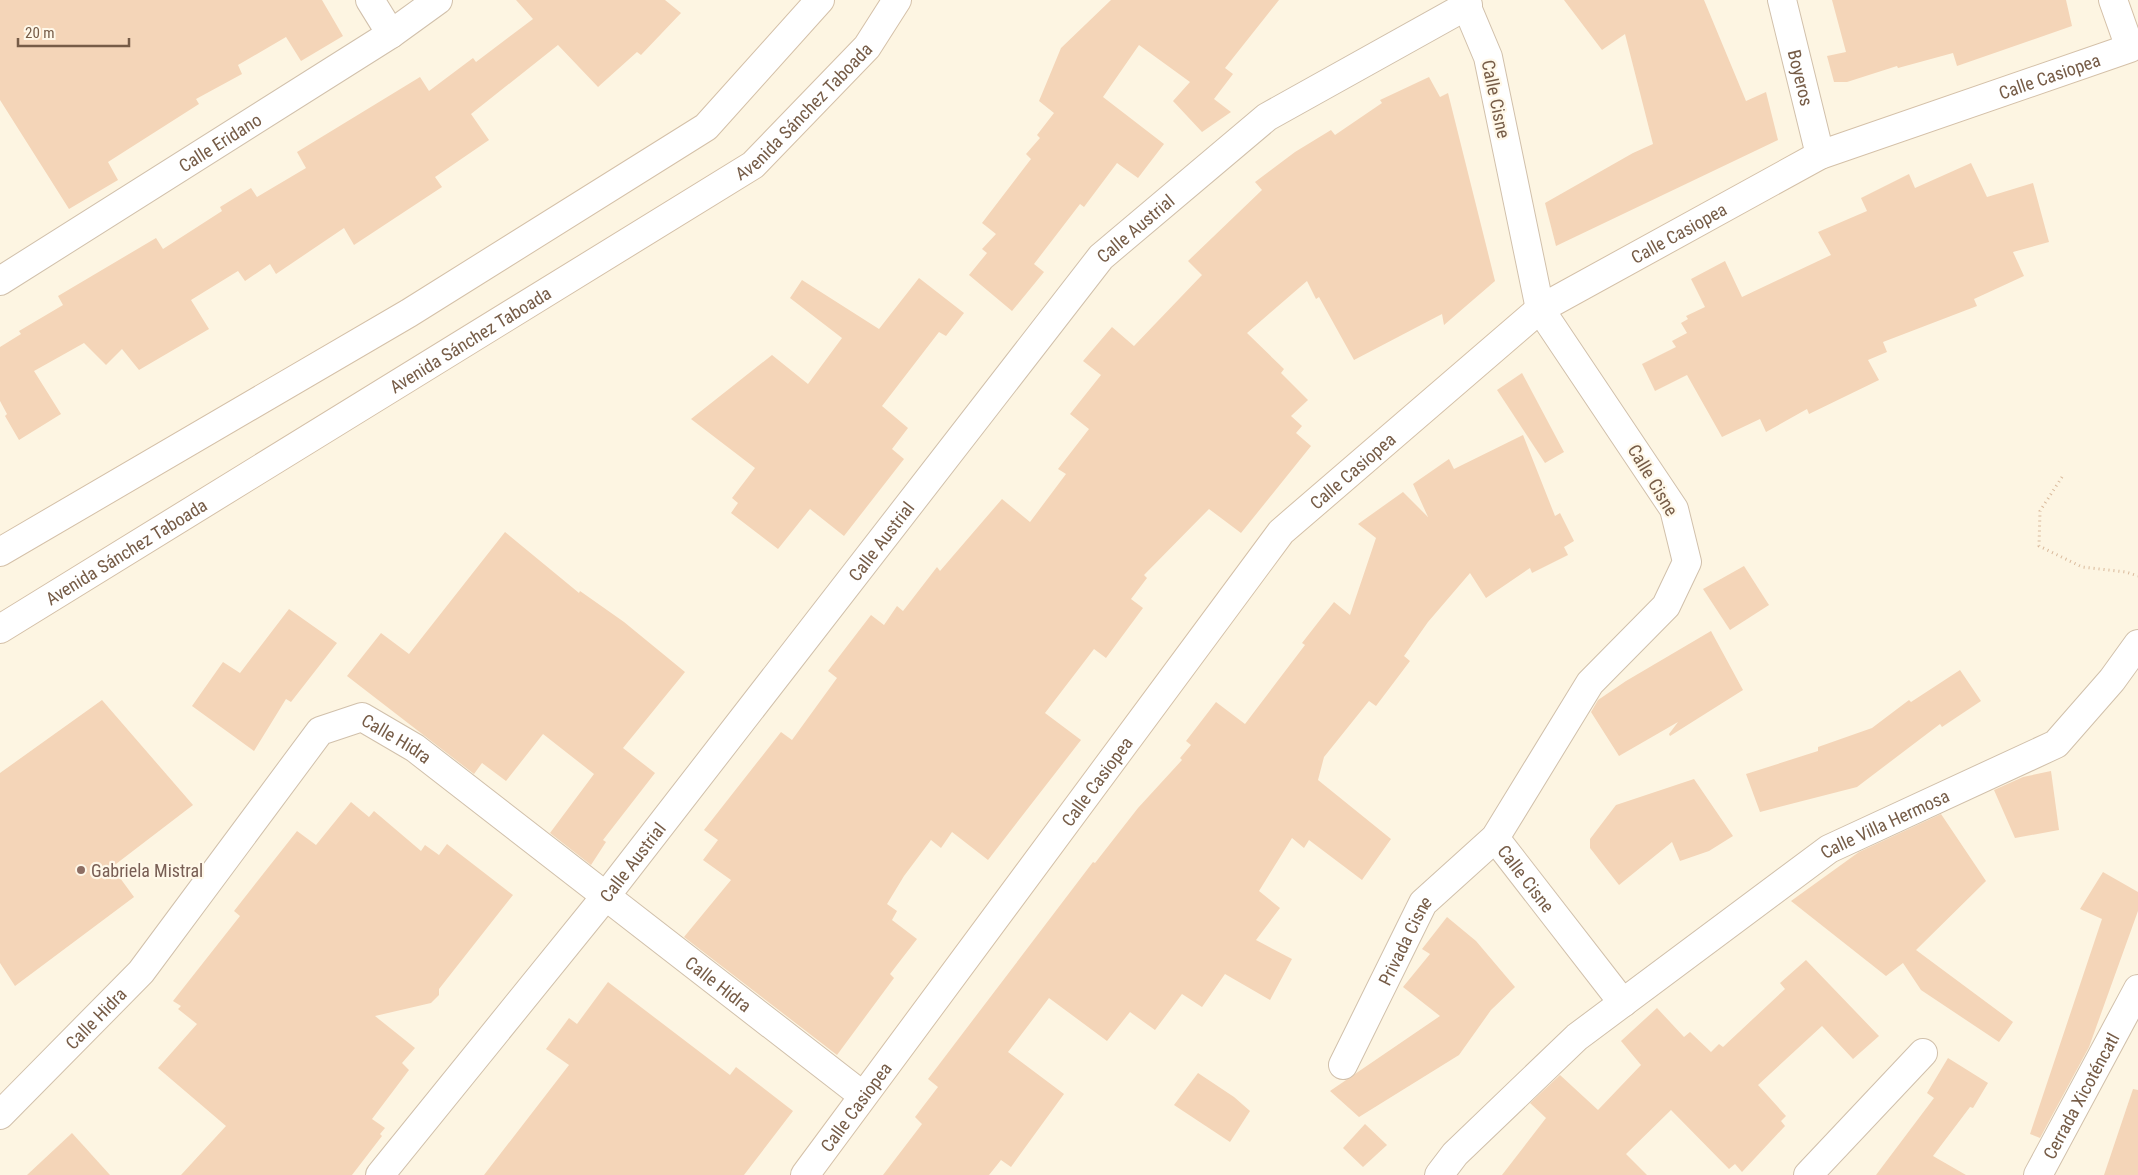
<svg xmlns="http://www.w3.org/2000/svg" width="2138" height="1175" font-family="'Roboto Condensed',sans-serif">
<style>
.building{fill:#f4d5b8}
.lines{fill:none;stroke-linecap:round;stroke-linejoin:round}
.street-casing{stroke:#d1c0ab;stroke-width:30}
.secondary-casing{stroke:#d4c0a8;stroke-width:30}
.path{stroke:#d9b99b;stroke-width:3;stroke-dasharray:1 4;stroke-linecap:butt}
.street{stroke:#fff;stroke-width:28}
.secondary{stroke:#fff;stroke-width:28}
.education-dot{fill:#8d6e63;stroke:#fff8e9;stroke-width:2}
.labels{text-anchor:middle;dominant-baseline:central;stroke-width:4.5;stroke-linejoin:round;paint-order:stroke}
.street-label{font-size:18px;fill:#765c47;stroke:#fff8e9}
.education-label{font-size:18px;fill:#785e54;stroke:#fff8e9;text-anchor:start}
</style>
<rect width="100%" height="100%" fill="#fdf5e2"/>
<g class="building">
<path d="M 0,0 L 322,0 L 343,36 L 301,61 L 286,37 L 238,65 L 242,74 L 196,99 L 199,104 L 108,162 L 118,180 L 69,209 L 0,100 Z"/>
<path d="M 516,0 L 665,0 L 681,13 L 641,55 L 637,52 L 598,87 L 558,45 L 471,114 L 489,140 L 435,177 L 442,187 L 354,245 L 344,228 L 276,274 L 270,264 L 245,281 L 238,271 L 191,300 L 209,329 L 139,370 L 122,349 L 106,365 L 84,343 L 34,371 L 61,414 L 19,440 L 5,416 L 7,414 L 0,401 L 0,347 L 21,334 L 19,331 L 63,305 L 58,296 L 156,238 L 163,249 L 222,211 L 220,207 L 251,188 L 257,197 L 306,168 L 297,152 L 420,77 L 429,91 L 473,58 L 476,62 L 533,19 Z"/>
<path d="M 1111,0 L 1279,0 L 1225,68 L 1233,74 L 1214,99 L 1231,112 L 1202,132 L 1173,101 L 1190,82 L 1139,45 L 1103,97 L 1164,144 L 1138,178 L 1117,163 L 1084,207 L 1080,204 L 1034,264 L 1044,272 L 1012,311 L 969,275 L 987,253 L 982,249 L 996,234 L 982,223 L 1031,159 L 1026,154 L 1040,138 L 1037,135 L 1054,113 L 1039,101 L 1061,48 Z"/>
<path d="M 1564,0 L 1704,0 L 1746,101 L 1766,92 L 1778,140 L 1556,246 L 1545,203 L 1633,153 L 1653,144 L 1625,34 L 1602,50 Z"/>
<path d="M 1832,0 L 2066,0 L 2072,26 L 1957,66 L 1953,53 L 1898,68 L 1897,66 L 1847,82 L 1834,82 L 1827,56 L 1846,52 Z"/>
<path d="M 1429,77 L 1440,97 L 1448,93 L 1495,281 L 1444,325 L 1442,314 L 1354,360 L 1319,297 L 1316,299 L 1307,281 L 1247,333 L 1284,369 L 1281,373 L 1308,400 L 1291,416 L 1302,426 L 1296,433 L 1311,446 L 1241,533 L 1209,509 L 1144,575 L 1147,578 L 1131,599 L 1143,608 L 1106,658 L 1094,649 L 1045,713 L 1081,740 L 988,860 L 952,832 L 941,848 L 931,840 L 904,876 L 887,904 L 897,911 L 892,920 L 917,939 L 890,974 L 894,978 L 837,1055 L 684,937 L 731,880 L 703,860 L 718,840 L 704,830 L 781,732 L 792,740 L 837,678 L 828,671 L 871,615 L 884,625 L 897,606 L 903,611 L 937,567 L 940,571 L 1002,499 L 1030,522 L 1066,474 L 1058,469 L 1089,429 L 1070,414 L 1101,375 L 1083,361 L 1112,327 L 1134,346 L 1202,275 L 1188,261 L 1262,190 L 1255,182 L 1295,152 L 1331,130 L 1335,135 L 1382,103 L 1380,100 Z"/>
<path d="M 1971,163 L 1987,197 L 2033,183 L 2049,242 L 2013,252 L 2024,276 L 1974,299 L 1977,306 L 1883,342 L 1887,352 L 1868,360 L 1879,380 L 1809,414 L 1807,409 L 1766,432 L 1760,419 L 1722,437 L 1687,375 L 1655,391 L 1642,364 L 1676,347 L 1672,341 L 1687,333 L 1681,323 L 1688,319 L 1686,316 L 1705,307 L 1691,279 L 1725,261 L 1742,297 L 1831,255 L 1818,232 L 1867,211 L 1861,198 L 1909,174 L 1915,188 Z"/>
<path d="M 919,278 L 964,313 L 946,336 L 939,332 L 882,406 L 908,428 L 892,449 L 904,459 L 844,536 L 810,509 L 778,549 L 731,513 L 738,503 L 732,498 L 755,468 L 691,419 L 772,355 L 808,384 L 842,338 L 790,298 L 802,280 L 879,329 Z"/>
<path d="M 1522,373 L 1564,452 L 1545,463 L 1497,390 Z"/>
<path d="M 1523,435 L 1555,516 L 1560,513 L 1574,541 L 1564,547 L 1568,555 L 1532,573 L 1530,568 L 1486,598 L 1470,573 L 1428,622 L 1404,656 L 1410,661 L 1376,706 L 1369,701 L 1324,757 L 1318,780 L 1391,839 L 1362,880 L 1309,840 L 1304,848 L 1292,838 L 1259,891 L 1280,908 L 1256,940 L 1292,959 L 1270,1000 L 1225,974 L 1202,1007 L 1182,994 L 1155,1030 L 1130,1012 L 1107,1041 L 1049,998 L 1008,1052 L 1064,1094 L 1011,1167 L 1001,1160 L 989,1175 L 883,1175 L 922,1124 L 915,1117 L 938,1087 L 928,1079 L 1093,862 L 1095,863 L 1138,808 L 1182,760 L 1180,758 L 1191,745 L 1186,741 L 1216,702 L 1245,724 L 1305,645 L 1302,643 L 1334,602 L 1350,615 L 1376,538 L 1358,524 L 1403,492 L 1428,517 L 1413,484 L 1449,459 L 1454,469 Z"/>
<path d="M 505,532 L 579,593 L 580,591 L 624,622 L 685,672 L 623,748 L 655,773 L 603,840 L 606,842 L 591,865 L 550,833 L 594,774 L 543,734 L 506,781 L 482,763 L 474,774 L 347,676 L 381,633 L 409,654 Z"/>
<path d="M 1744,566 L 1769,605 L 1730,630 L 1703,589 Z"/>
<path d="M 289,609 L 337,643 L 291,702 L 286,699 L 254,751 L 192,706 L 223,662 L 240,673 Z"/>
<path d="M 1711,631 L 1743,690 L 1670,736 L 1669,734 L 1678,722 L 1619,756 L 1591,712 L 1598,700 L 1626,681 Z"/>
<path d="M 1960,670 L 1981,701 L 1942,727 L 1940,724 L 1857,787 L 1760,812 L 1746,774 L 1818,751 L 1818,747 L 1872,728 L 1909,700 L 1911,702 Z"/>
<path d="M 102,700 L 193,805 L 112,867 L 134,897 L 15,986 L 0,963 L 0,773 Z"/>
<path d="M 2051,771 L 2059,830 L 2015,838 L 1994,790 L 2023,777 Z"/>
<path d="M 1694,779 L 1733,836 L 1709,851 L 1680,861 L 1672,842 L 1619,885 L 1590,848 L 1590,839 L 1616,805 Z"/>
<path d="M 351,802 L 369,817 L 374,811 L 421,851 L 425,845 L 439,855 L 447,844 L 513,895 L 439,989 L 439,995 L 431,1003 L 375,1016 L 415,1048 L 402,1063 L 409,1070 L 372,1119 L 385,1128 L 380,1134 L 382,1136 L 352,1175 L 181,1175 L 226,1126 L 158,1068 L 197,1024 L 178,1009 L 181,1006 L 173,1001 L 240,916 L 234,911 L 297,831 L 316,845 Z"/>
<path d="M 1941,814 L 1986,881 L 1916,950 L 2013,1022 L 1999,1042 L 1921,990 L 1903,963 L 1886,976 L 1791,901 L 1859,852 Z"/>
<path d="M 2103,872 L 2138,892 L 2138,911 L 2089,1047 L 2040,1138 L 2030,1134 L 2102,919 L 2080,909 Z"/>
<path d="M 1447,917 L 1476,941 L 1515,987 L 1491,1010 L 1459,1055 L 1359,1117 L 1330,1091 L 1440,1016 L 1403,987 L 1430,954 L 1422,949 Z"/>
<path d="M 1806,960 L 1879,1036 L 1853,1059 L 1822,1026 L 1758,1085 L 1786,1116 L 1781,1121 L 1785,1126 L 1742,1172 L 1735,1164 L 1729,1169 L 1671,1110 L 1626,1154 L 1647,1175 L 1502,1175 L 1546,1118 L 1530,1103 L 1560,1075 L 1598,1110 L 1641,1065 L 1621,1041 L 1657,1008 L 1684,1037 L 1690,1032 L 1711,1052 L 1719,1044 L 1723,1047 L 1785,989 L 1780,983 Z"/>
<path d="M 608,982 L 730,1075 L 736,1067 L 793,1111 L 744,1175 L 484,1175 L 569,1065 L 546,1049 L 569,1018 L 577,1024 Z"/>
<path d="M 1948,1058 L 1988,1083 L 1973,1108 L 1970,1107 L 1933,1156 L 1966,1175 L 1876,1175 L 1934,1098 L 1927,1093 Z"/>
<path d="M 1198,1073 L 1234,1097 L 1250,1111 L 1230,1142 L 1174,1105 Z"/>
<path d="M 2133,1089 L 2138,1090 L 2138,1175 L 2104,1175 Z"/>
<path d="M 1365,1124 L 1387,1145 L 1363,1167 L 1343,1148 Z"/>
<path d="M 72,1133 L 110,1175 L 27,1175 Z"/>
</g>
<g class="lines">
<g class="street-casing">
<g id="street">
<path d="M 370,0 L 391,34"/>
<path id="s1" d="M 1782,0 L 1820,155"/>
<path id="s2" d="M 0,281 L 391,34 L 438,0"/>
<path id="s3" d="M 1495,838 L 1623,1003"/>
<path id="s4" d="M 1343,1065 L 1423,903 L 1495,838 L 1590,683 L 1666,606 L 1687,562 L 1674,509 L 1540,309 L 1488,57 L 1464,0"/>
<path id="s5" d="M 0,1115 L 141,972 L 320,731 L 362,717 L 415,748 L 862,1095"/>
<path id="s6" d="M 380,1175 L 605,897 L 1101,257 L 1267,117 L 1468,5"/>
<path id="s7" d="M 1439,1175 L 1455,1154 L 1577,1037 L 1829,849 L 2056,744 L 2112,680 L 2138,644"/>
<path d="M 1808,1175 L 1923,1053"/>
<path id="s8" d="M 2038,1175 L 2138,989"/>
</g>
</g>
<g class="secondary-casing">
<g id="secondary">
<path d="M 0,552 L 409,313 L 706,127 L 820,0"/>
<path id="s9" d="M 0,629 L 753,165 L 867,47 L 897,0"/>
<path id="s10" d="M 805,1175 L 1281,532 L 1540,309 L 1820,155 L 2130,48 L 2113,0"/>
</g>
</g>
<path class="path" d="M 2062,477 L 2040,511 L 2039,546 L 2082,567 L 2126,572 L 2138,576"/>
<use href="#street" class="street"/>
<use href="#secondary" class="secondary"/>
</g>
<circle class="education-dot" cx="81" cy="870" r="5"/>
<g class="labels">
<g class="street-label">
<text stroke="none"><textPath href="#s10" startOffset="1704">Calle Casiopea</textPath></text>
<text stroke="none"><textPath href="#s1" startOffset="80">Boyeros</textPath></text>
<text transform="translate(1496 99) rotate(78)">Calle Cisne</text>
<text stroke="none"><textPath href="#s9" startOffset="958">Avenida Sánchez Taboada</textPath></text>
<text stroke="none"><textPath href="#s2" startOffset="260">Calle Eridano</textPath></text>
<text stroke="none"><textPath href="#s6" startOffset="1212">Calle Austrial</textPath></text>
<text stroke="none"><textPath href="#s10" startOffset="1300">Calle Casiopea</textPath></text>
<text stroke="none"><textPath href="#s9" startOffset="552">Avenida Sánchez Taboada</textPath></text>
<text stroke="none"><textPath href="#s10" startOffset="894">Calle Casiopea</textPath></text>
<text transform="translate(1653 480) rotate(59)">Calle Cisne</text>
<text stroke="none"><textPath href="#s6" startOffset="808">Calle Austrial</textPath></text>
<text stroke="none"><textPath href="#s9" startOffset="148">Avenida Sánchez Taboada</textPath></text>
<text stroke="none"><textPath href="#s5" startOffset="586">Calle Hidra</textPath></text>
<text stroke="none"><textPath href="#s10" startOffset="490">Calle Casiopea</textPath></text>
<text stroke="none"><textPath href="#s7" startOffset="571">Calle Villa Hermosa</textPath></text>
<text stroke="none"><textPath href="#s6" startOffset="402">Calle Austrial</textPath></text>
<text stroke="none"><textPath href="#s3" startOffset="51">Calle Cisne</textPath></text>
<text stroke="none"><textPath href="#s4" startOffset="139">Privada Cisne</textPath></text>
<text stroke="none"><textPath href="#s5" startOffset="991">Calle Hidra</textPath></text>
<text stroke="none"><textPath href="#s5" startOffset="136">Calle Hidra</textPath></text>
<text stroke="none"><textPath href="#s8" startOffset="90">Cerrada Xicoténcatl</textPath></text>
<text stroke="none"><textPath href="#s10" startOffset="85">Calle Casiopea</textPath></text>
</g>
<g class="education-label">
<text x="91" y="870">Gabriela Mistral</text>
</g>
</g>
<path d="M18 38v8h111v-8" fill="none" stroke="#765c47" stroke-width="2.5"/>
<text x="25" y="38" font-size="15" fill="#765c47" stroke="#fff8e9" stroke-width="4" paint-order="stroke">20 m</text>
</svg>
